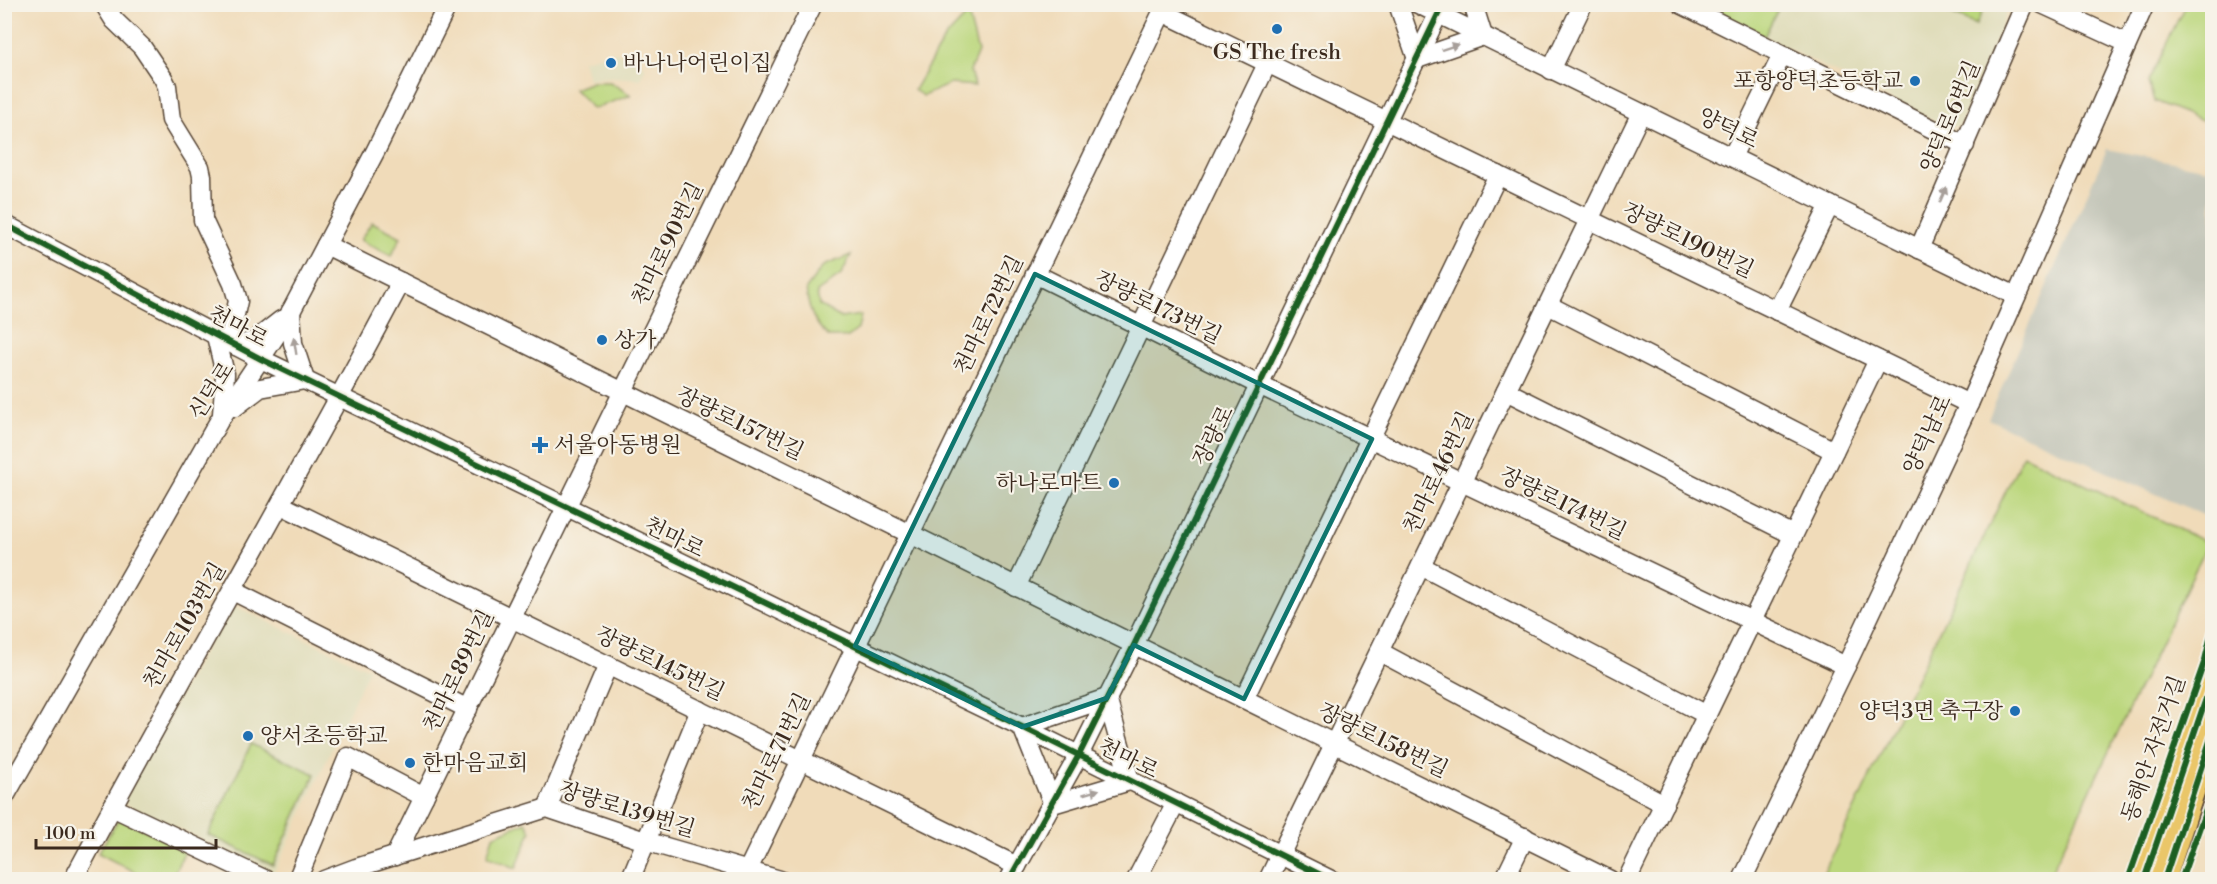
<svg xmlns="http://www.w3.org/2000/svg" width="2217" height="884" font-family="'Libre Bodoni','Noto Serif KR',serif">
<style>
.built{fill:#e0ddbb}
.industrial{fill:#c4c6b9}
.green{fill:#bbd77d;stroke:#7b804e;stroke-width:1.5}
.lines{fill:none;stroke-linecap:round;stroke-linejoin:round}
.minor-casing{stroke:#564535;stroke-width:21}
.major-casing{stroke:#564535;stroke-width:26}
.minor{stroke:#fff;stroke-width:18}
.major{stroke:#eac669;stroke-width:22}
.cycleway-casing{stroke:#f7f3e8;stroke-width:10}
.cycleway{stroke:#1b5e20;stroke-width:6}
.oneway{fill:#a79f9a}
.marked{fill:#0f766e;fill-opacity:0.2;stroke:#0f766e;stroke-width:4.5;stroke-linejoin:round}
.poi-dot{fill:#1f6fb2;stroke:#f7f3e8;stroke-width:2}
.labels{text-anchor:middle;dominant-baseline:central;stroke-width:4.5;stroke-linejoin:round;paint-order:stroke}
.poi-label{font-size:22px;fill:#3b2a1e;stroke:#f7f3e8;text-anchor:start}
.street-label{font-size:22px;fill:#3b2a1e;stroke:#f7f3e8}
</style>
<rect width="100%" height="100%" fill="#f7f3e8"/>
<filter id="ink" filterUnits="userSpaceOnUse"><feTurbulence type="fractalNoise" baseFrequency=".0167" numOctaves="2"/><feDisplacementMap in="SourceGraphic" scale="12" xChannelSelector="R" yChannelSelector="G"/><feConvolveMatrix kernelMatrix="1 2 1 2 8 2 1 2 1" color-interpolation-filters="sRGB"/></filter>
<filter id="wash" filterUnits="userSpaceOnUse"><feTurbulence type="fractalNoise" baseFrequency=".008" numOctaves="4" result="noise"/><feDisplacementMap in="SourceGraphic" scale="24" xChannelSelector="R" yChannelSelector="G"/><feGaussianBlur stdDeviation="1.35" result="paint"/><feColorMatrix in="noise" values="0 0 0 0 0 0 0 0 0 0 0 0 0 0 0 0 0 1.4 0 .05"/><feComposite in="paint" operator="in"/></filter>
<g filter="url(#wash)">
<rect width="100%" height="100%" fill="#f0dbb9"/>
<g class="built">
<path d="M 1780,5 L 2010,5 L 1960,125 L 1948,128 L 1764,37 Z"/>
<path d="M 616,52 L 646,67 L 640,79 L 613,77 L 588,79 L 583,60 Z"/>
<path d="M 230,604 L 369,669 L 274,873 L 121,802 Z"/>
</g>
<path class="industrial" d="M 2107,149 L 2212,170 L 2212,519 L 1988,419 Z"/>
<g class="green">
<path d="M 1705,5 L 1780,5 L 1764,37 Z"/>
<path d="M 1932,5 L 1985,5 L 1976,25 Z"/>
<path d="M 2185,5 L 2212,5 L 2212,124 L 2154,101 L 2148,82 Z"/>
<path d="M 968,14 L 978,52 L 970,71 L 975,86 L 950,84 L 923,96 L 914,90 L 944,39 Z"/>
<path d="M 592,82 L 610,82 L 631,95 L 593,109 L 574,89 Z"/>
<path d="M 372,222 L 401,237 L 391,256 L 360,240 Z"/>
<path d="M 851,255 L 841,275 L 817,292 L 819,305 L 841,318 L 861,315 L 858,329 L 848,337 L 829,337 C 813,322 809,311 806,289 L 823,266 Z"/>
<path d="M 2023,455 L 2208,543 L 2048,879 L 1821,879 Z"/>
<path d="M 251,744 L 315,774 L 273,865 L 208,835 Z"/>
<path d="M 119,818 L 186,849 L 171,879 L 148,879 L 98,853 Z"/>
<path d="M 526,822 L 531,831 L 516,868 L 487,856 L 493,836 Z"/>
</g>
</g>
<g filter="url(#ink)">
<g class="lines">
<g class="minor-casing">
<g id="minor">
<path d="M 104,4 L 114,20 L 142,47 L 163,78 L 167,86 L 171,120 L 200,167 L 202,176 L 203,220 L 233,284 L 238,301 L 229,342"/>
<path d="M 1398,4 L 1417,59 L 1483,36 L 1473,4"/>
<path d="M 1418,4 L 2016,296"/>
<path d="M 1681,4 L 1965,145"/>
<path d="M 2042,4 L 2127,43"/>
<path d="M 1162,12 L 1969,404"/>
<path d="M 1551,70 L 1583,4"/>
<path d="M 1732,157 L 1782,55"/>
<path d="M 4,224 L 261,359 L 1022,727 L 1331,880"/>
<path d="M 326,245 L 1610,880"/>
<path d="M 1919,249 L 2025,4"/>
<path d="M 1035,274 L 1259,385 L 1846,666"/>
<path d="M 1548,305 L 1834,451"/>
<path d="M 1777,311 L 1830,205"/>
<path d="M 216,336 L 225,374 L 222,414"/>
<path d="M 236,346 L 254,341 L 281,320"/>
<path d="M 1506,391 L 1793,535"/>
<path d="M 235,407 L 260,388 L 305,380 L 293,343 L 291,311"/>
<path d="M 281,505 L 1017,866"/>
<path d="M 1421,566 L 1707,715"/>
<path d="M 1016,587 L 1267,64"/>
<path d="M 233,591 L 468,709"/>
<path d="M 1380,652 L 1664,804"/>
<path d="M 1107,698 L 1130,781"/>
<path d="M 1244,699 L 1498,175"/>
<path d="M 1022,727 L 1107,698"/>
<path d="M 1022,727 L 1053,804"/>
<path d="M 4,798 L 219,421 L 287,319 L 376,150 L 448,4"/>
<path d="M 1053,804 L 1130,781"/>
<path d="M 112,807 L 266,880"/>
<path d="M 547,808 L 608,665"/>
<path d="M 395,856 L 813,4"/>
<path d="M 73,880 C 180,679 295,483 401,282"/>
<path d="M 297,880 L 348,757 L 424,797"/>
<path d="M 324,880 L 356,868 L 547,808 L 645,841 L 780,880"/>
<path d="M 630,880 L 700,710"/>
<path d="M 743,880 L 1166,4"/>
<path d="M 1009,880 L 1079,755 L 1134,645 L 1443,4"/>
<path d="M 1136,880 L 1176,803"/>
<path d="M 1268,880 L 1641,113"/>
<path d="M 1504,880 L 1525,837"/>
<path d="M 1627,880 L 1878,360"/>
<path d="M 1742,880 L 1846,666 L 1969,404 L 2145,4"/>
</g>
</g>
<g class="major-casing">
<g id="major">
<path d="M 2144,880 L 2212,681"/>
<path d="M 2164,880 L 2212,735"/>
</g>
</g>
<use href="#minor" class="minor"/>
<use href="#major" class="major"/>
<g class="cycleway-casing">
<g id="cycleway">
<path d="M 4,224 L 261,359 L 1022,727 L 1331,880"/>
<path d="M 1009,880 L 1079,755 L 1134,645 L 1443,4"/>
<path d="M 2128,880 L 2205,660 L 2212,631"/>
<path d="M 2144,880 L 2212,681"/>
<path d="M 2164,880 L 2212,735"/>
<path d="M 2181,880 L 2212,793"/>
</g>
</g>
<use href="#cycleway" class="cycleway"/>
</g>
<defs><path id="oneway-solid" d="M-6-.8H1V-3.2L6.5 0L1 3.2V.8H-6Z" transform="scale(1.5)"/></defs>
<g class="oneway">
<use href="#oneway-solid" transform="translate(1450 47) rotate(-19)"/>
<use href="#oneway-solid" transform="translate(1943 195) rotate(-66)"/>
<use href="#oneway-solid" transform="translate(295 346) rotate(-99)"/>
<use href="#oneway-solid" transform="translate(1065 712) rotate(161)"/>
<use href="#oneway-solid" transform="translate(1091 792) rotate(-17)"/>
</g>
</g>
<path class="marked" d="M 1035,274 L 1372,439 L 1244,699 L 1134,645 L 1107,698 L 1022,727 L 855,646 Z"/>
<g class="poi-dot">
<circle cx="1277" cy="29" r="6"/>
<circle cx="611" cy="63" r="6"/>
<circle cx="1915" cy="81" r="6"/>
<circle cx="602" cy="340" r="6"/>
<path d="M537 436h6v6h6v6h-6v6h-6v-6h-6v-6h6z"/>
<circle cx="1114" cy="483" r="6"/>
<circle cx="2015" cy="711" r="6"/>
<circle cx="248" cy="736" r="6"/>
<circle cx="410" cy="763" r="6"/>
</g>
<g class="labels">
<g class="poi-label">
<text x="1277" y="52" text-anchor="middle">GS The fresh</text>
<text x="623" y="63">바나나어린이집</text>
<text x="1903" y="81" text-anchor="end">포항양덕초등학교</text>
<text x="614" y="340">상가</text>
<text x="554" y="445">서울아동병원</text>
<text x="1102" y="483" text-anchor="end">하나로마트</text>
<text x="2003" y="711" text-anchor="end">양덕3면 축구장</text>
<text x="260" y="736">양서초등학교</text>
<text x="422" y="763">한마음교회</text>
</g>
<g class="street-label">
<text transform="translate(1951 117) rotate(-67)">양덕로6번길</text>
<text transform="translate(1728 129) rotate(26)">양덕로</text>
<text transform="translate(1688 241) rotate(26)">장량로190번길</text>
<text transform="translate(668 244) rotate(-64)">천마로90번길</text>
<text transform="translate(1158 308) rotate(26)">장량로173번길</text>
<text transform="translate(989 315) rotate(-64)">천마로72번길</text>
<text transform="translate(238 327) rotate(28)">천마로</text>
<text transform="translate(212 391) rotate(-57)">신덕로</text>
<text transform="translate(740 424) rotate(26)">장량로157번길</text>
<text transform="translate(1928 435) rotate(-65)">양덕남로</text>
<text transform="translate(1214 436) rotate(-64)">장량로</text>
<text transform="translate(1439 473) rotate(-64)">천마로46번길</text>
<text transform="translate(1563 504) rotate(26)">장량로174번길</text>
<text transform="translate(674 538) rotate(26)">천마로</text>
<text transform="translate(185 626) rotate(-60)">천마로103번길</text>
<text transform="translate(660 664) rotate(26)">장량로145번길</text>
<text transform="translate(459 671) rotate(-64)">천마로89번길</text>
<text transform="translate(1383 741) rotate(26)">장량로158번길</text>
<text transform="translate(2154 749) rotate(-71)">동해안 자전거길</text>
<text transform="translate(777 752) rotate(-64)">천마로71번길</text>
<text transform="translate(1128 759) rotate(26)">천마로</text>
<text transform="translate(627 810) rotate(17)">장량로139번길</text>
</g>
</g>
<rect width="2217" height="884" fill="none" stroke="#f7f3e8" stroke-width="24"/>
<path d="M36 839v9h180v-9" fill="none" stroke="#3b2a1e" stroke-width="3"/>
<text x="45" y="839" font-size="18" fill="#3b2a1e" stroke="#f7f3e8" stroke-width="4.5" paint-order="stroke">100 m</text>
</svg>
